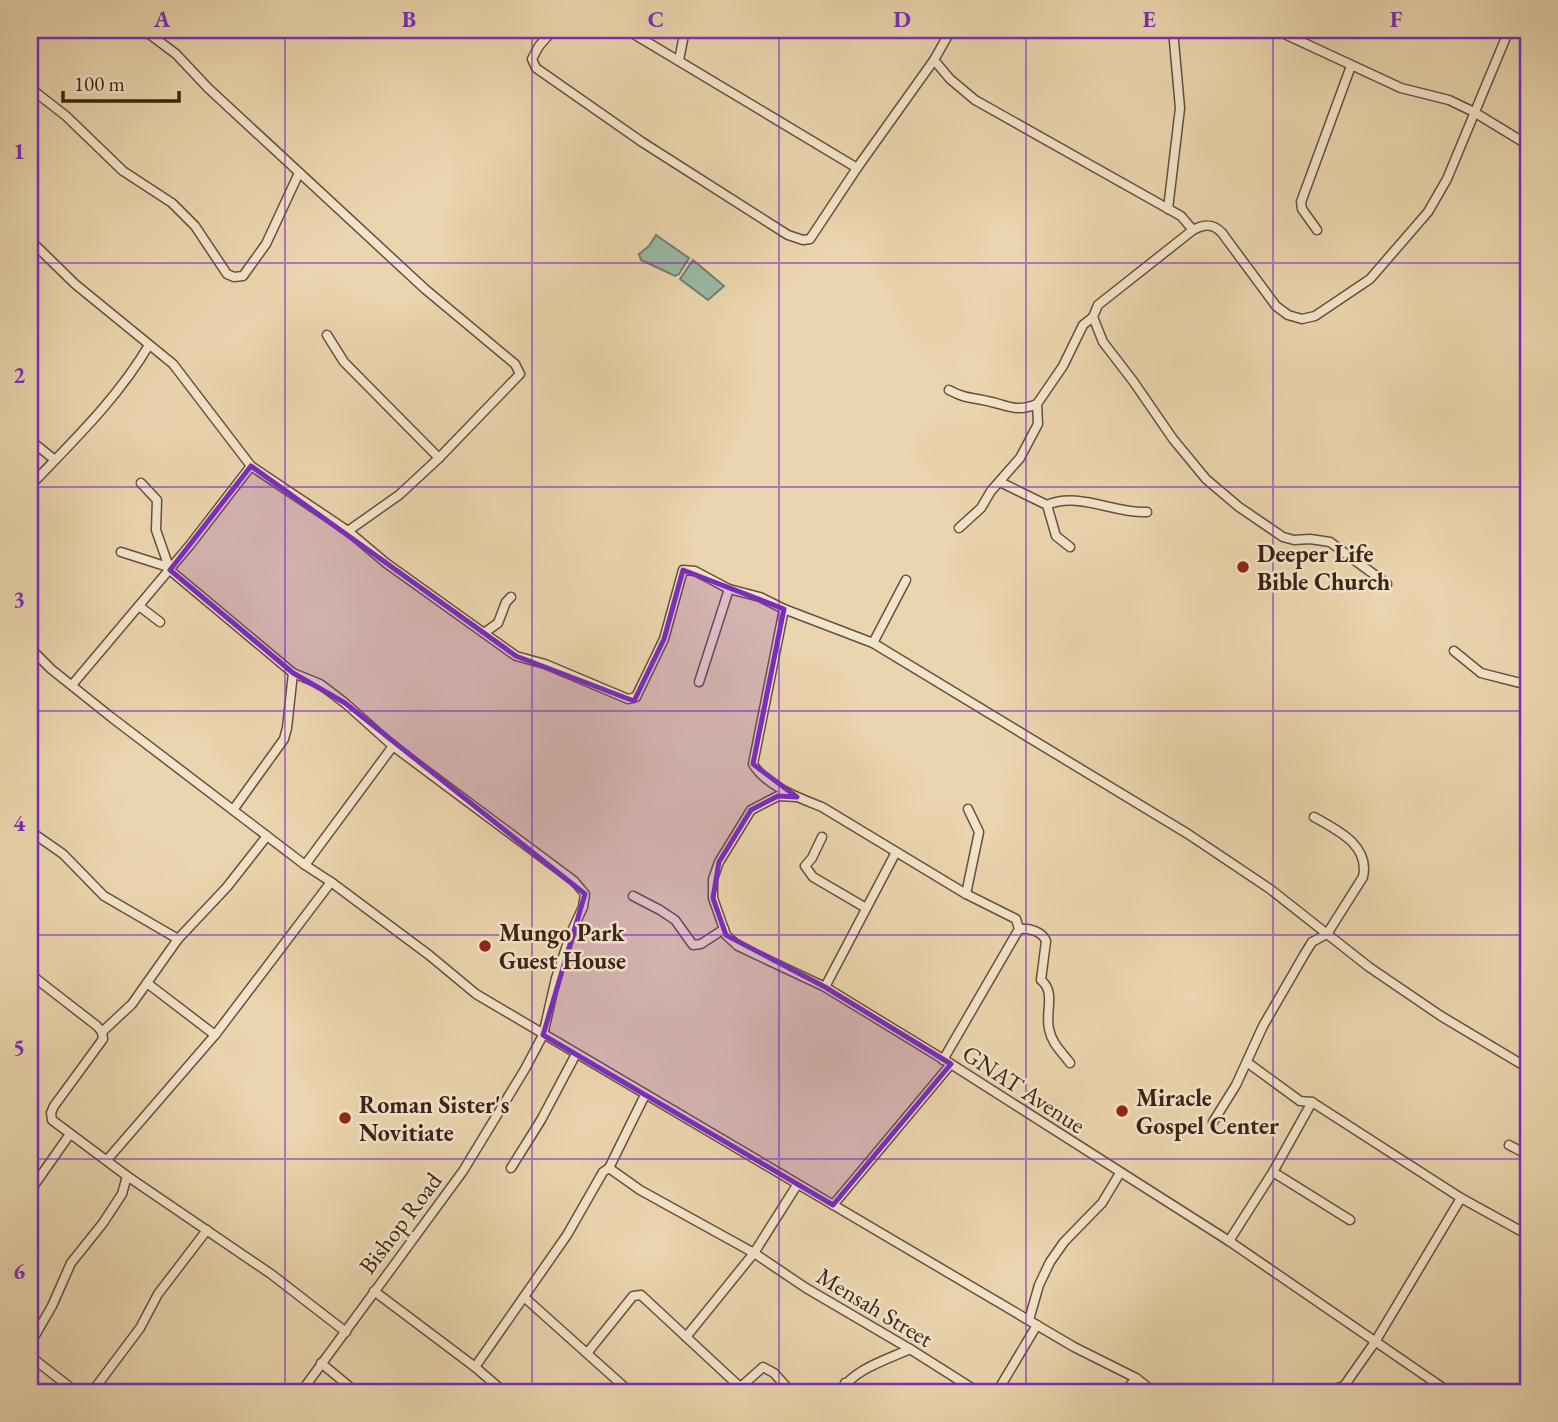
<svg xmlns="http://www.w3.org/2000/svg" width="1558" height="1422" font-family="'EB Garamond',serif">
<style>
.water{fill:#99b9a6;stroke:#737d6d;stroke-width:2}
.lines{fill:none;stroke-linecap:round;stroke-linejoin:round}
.minor-casing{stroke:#674f3d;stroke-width:11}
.minor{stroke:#f2e4ca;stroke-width:8}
.marked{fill:#7b2cbf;fill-opacity:0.2;stroke:#7b2cbf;stroke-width:5;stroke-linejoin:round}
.grid{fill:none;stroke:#7b2cbf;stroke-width:2;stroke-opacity:0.55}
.poi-dot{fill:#8f2418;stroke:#f2e4ca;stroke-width:2.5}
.labels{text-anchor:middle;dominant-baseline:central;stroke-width:5;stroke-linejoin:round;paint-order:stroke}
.poi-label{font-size:24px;font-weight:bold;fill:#3b2217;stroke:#f2e4ca;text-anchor:start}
.street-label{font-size:24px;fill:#3b2217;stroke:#f2e4ca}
.neatline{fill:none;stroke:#7b2cbf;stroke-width:2.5}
.grid-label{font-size:23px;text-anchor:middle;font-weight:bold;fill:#7b2cbf}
</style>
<rect width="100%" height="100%" fill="#ebd5ae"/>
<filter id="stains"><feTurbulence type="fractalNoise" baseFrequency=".00286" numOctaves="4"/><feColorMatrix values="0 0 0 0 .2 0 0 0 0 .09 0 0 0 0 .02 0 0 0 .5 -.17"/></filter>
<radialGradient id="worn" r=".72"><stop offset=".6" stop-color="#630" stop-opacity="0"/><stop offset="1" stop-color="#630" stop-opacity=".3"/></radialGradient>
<g class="water">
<path d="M 656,235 L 689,258 L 679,274 L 675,276 L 641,260 L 639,254 L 649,246 Z"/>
<path d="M 693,260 L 724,286 L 708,300 L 680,279 Z"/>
</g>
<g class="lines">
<g class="minor-casing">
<g id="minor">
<path d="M 553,30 L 539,46 L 532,59 L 536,68 L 642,142 L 788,235 L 803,240 L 810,239 L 857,168 L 934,60"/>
<path d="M 627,30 L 857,168"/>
<path d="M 951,30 L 934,60 L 950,79 L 975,100 L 1181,216 L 1193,230 C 1204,224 1213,223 1222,233 L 1276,306 L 1288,315 L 1302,319 L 1315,316 L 1370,279 L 1428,212 L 1447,179 L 1509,30"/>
<path d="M 1276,30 L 1401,88 L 1449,100 L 1474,112 L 1528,145"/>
<path d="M 679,60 L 685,30"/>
<path d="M 30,88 L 66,116 L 123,171 L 172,203 L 195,226 L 227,274 L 234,277 L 243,276 L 266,244 L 299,173"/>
<path d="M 1168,209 L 1180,108 L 1173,30"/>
<path d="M 1193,230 L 1098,305 L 1093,317 L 1103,342 L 1133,381 L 1173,439 L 1206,479 L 1239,507 L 1283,537 L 1294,540 L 1310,539 L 1330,542 L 1387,584"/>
<path d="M 1317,230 L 1302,209 L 1301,202 L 1351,66"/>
<path d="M 30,240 L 75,284 L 173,364 L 251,466 L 348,531 L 399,495 L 439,458 L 520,374 L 515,364 L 425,289 L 208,88 L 176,54 L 144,30"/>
<path d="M 327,335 L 344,362 L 439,458"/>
<path d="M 949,390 C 966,399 970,397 987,401 C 1008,405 1015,413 1037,404"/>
<path d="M 30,440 L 55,460"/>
<path d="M 1000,482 L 1047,505 L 1056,536 L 1070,547"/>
<path d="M 141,483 L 157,500 L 156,530 L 170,570"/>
<path d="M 30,486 C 72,442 118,398 149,345"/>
<path d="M 1047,505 C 1078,491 1115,514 1147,512"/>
<path d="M 959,528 L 981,508 L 991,491 L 1020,458 L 1038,424 L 1037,404 L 1063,366 L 1083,325 L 1093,317"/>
<path d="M 348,531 L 386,563 L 516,656 L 545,664 L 628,699 L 636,697 L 664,639 L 683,570 L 695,571 L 729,589 L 760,597 L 784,609 L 873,643 L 1188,834 L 1270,889 L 1369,967 L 1441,1016 L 1528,1068"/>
<path d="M 121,552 L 165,566 L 293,673 L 320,684 L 345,703 L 393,746 L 574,881 L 585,894 L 583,907 L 571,933 L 556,978 L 543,1035 L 525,1069 L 463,1171 L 301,1392"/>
<path d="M 139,606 L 160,622"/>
<path d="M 784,609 L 753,764 C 766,786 799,798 822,807 L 966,894 L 1016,919 L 1019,929 L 943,1060"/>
<path d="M 484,633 L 498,623 L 506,602 L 511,597"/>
<path d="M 873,643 L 906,580"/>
<path d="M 30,648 L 51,669 L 111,717 L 305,865 L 331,882 L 429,955 L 476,994 L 1074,1347 L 1136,1378 L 1154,1392"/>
<path d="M 1454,651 L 1481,673 L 1528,685"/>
<path d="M 699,682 L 729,589"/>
<path d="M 72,685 L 190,545 L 251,466"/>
<path d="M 797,797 L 778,796 L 751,810 L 719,862 L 713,879 L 713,898 L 726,935 L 738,946 L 825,987 L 951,1064 L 1229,1241 L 1449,1392"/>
<path d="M 233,810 L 284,739 L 287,728 L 293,673"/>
<path d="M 30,831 L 63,854 L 104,896 L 178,939"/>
<path d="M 822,837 L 812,858 L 805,866 L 813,877 L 866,908"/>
<path d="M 305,865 L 393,746"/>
<path d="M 966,894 L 979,832 L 968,809"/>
<path d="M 633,896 L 660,910 L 675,920 L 693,945 L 701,944 L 724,929"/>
<path d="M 1019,929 C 1029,928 1042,931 1046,941 L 1041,980 C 1056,992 1045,1012 1049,1029 C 1052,1044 1061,1051 1070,1063"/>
<path d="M 30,974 L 97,1026 L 102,1032 L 103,1039 L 54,1106 L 51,1113 L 52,1120 L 127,1176 L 271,1274 L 346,1332"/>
<path d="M 147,983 L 215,1035"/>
<path d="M 825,987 L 896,852"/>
<path d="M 102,1032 L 132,1004 L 178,939 L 227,887 L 267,836"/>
<path d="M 1248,1063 L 1300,1101 L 1312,1102 L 1461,1198 L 1528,1235"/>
<path d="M 1213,1122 L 1236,1085 L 1263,1026 L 1304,955 L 1312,942 L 1327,934 L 1363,877 C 1370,845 1337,830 1314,817"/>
<path d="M 1509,1145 L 1528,1155"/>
<path d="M 107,1160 L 215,1035 L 331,882"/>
<path d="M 511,1168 L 541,1120 L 576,1054"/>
<path d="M 609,1168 L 645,1095"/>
<path d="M 1273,1172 L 1350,1220"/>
<path d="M 30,1191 L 70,1134"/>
<path d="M 833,1205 L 951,1064"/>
<path d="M 1229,1241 L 1273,1172 L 1312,1102"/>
<path d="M 374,1291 L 475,1367 L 504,1392"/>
<path d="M 524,1297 L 630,1392"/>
<path d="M 1029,1320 L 1039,1285 L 1050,1262 L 1064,1242 L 1102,1203 L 1120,1173"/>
<path d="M 686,1337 L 754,1253 L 797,1185"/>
<path d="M 30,1344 L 52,1306 L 71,1263 L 103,1223 L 122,1194 L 127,1176"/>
<path d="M 588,1352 L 633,1296 L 641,1295 L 740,1387"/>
<path d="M 30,1356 L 76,1392"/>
<path d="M 321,1363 L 356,1392"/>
<path d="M 475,1367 L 567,1235 L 603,1172 L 609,1168 L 640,1190 L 754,1253 L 806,1288 L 910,1349 L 978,1392"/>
<path d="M 845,1383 L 856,1392"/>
<path d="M 92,1392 L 140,1328 L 158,1294 L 207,1230"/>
<path d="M 735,1392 L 763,1367 L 774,1373 L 791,1392"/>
<path d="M 840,1392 C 854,1369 886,1360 910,1349"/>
<path d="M 997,1392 L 1037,1325"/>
<path d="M 1125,1392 L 1136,1378"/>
<path d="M 1323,1392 L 1344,1386 L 1375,1342 L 1461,1198"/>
</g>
</g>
<use href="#minor" class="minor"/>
</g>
<path class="marked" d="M 251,466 L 516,656 L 634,701 L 664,639 L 683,570 L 784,609 L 753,764 L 797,797 L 778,796 L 751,810 L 719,862 L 713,898 L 726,935 L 825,987 L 951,1064 L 833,1205 L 543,1035 L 585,894 L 345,703 L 293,673 L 170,570 Z"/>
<path class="grid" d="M 285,30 L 285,1392M 532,30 L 532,1392M 779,30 L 779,1392M 1026,30 L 1026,1392M 1273,30 L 1273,1392M 30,263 L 1528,263M 30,487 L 1528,487M 30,711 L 1528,711M 30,935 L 1528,935M 30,1159 L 1528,1159"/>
<g class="poi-dot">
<circle cx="1243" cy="567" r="7"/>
<circle cx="485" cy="946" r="7"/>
<circle cx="1122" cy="1111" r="7"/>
<circle cx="345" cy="1118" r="7"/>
</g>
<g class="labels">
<g class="poi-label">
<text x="1257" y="553">Deeper Life<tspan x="1257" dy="28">Bible Church</tspan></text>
<text x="499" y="932">Mungo Park<tspan x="499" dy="28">Guest House</tspan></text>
<text x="1136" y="1097">Miracle<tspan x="1136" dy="28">Gospel Center</tspan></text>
<text x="359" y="1104">Roman Sister's<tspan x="359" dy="28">Novitiate</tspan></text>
</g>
<g class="street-label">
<text transform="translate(1024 1089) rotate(33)">GNAT Avenue</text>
<text transform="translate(400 1223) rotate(-53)">Bishop Road</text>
<text transform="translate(875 1307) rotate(31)">Mensah Street</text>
</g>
</g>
<rect width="1558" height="1422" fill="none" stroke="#ebd5ae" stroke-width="77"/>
<path d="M63 91v10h116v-10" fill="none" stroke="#3b2217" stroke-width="3.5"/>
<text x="74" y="91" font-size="21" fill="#3b2217" stroke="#f2e4ca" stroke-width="5" paint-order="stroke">100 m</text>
<rect x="38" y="38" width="1482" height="1346" class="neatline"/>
<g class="grid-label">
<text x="162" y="27">A</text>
<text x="409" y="27">B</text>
<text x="656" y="27">C</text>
<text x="902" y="27">D</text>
<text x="1149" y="27">E</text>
<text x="1396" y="27">F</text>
<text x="19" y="159">1</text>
<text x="19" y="383">2</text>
<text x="19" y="607">3</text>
<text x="19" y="831">4</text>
<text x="19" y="1055">5</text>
<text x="19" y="1279">6</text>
</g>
<rect width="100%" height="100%" filter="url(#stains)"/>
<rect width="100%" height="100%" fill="url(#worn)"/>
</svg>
